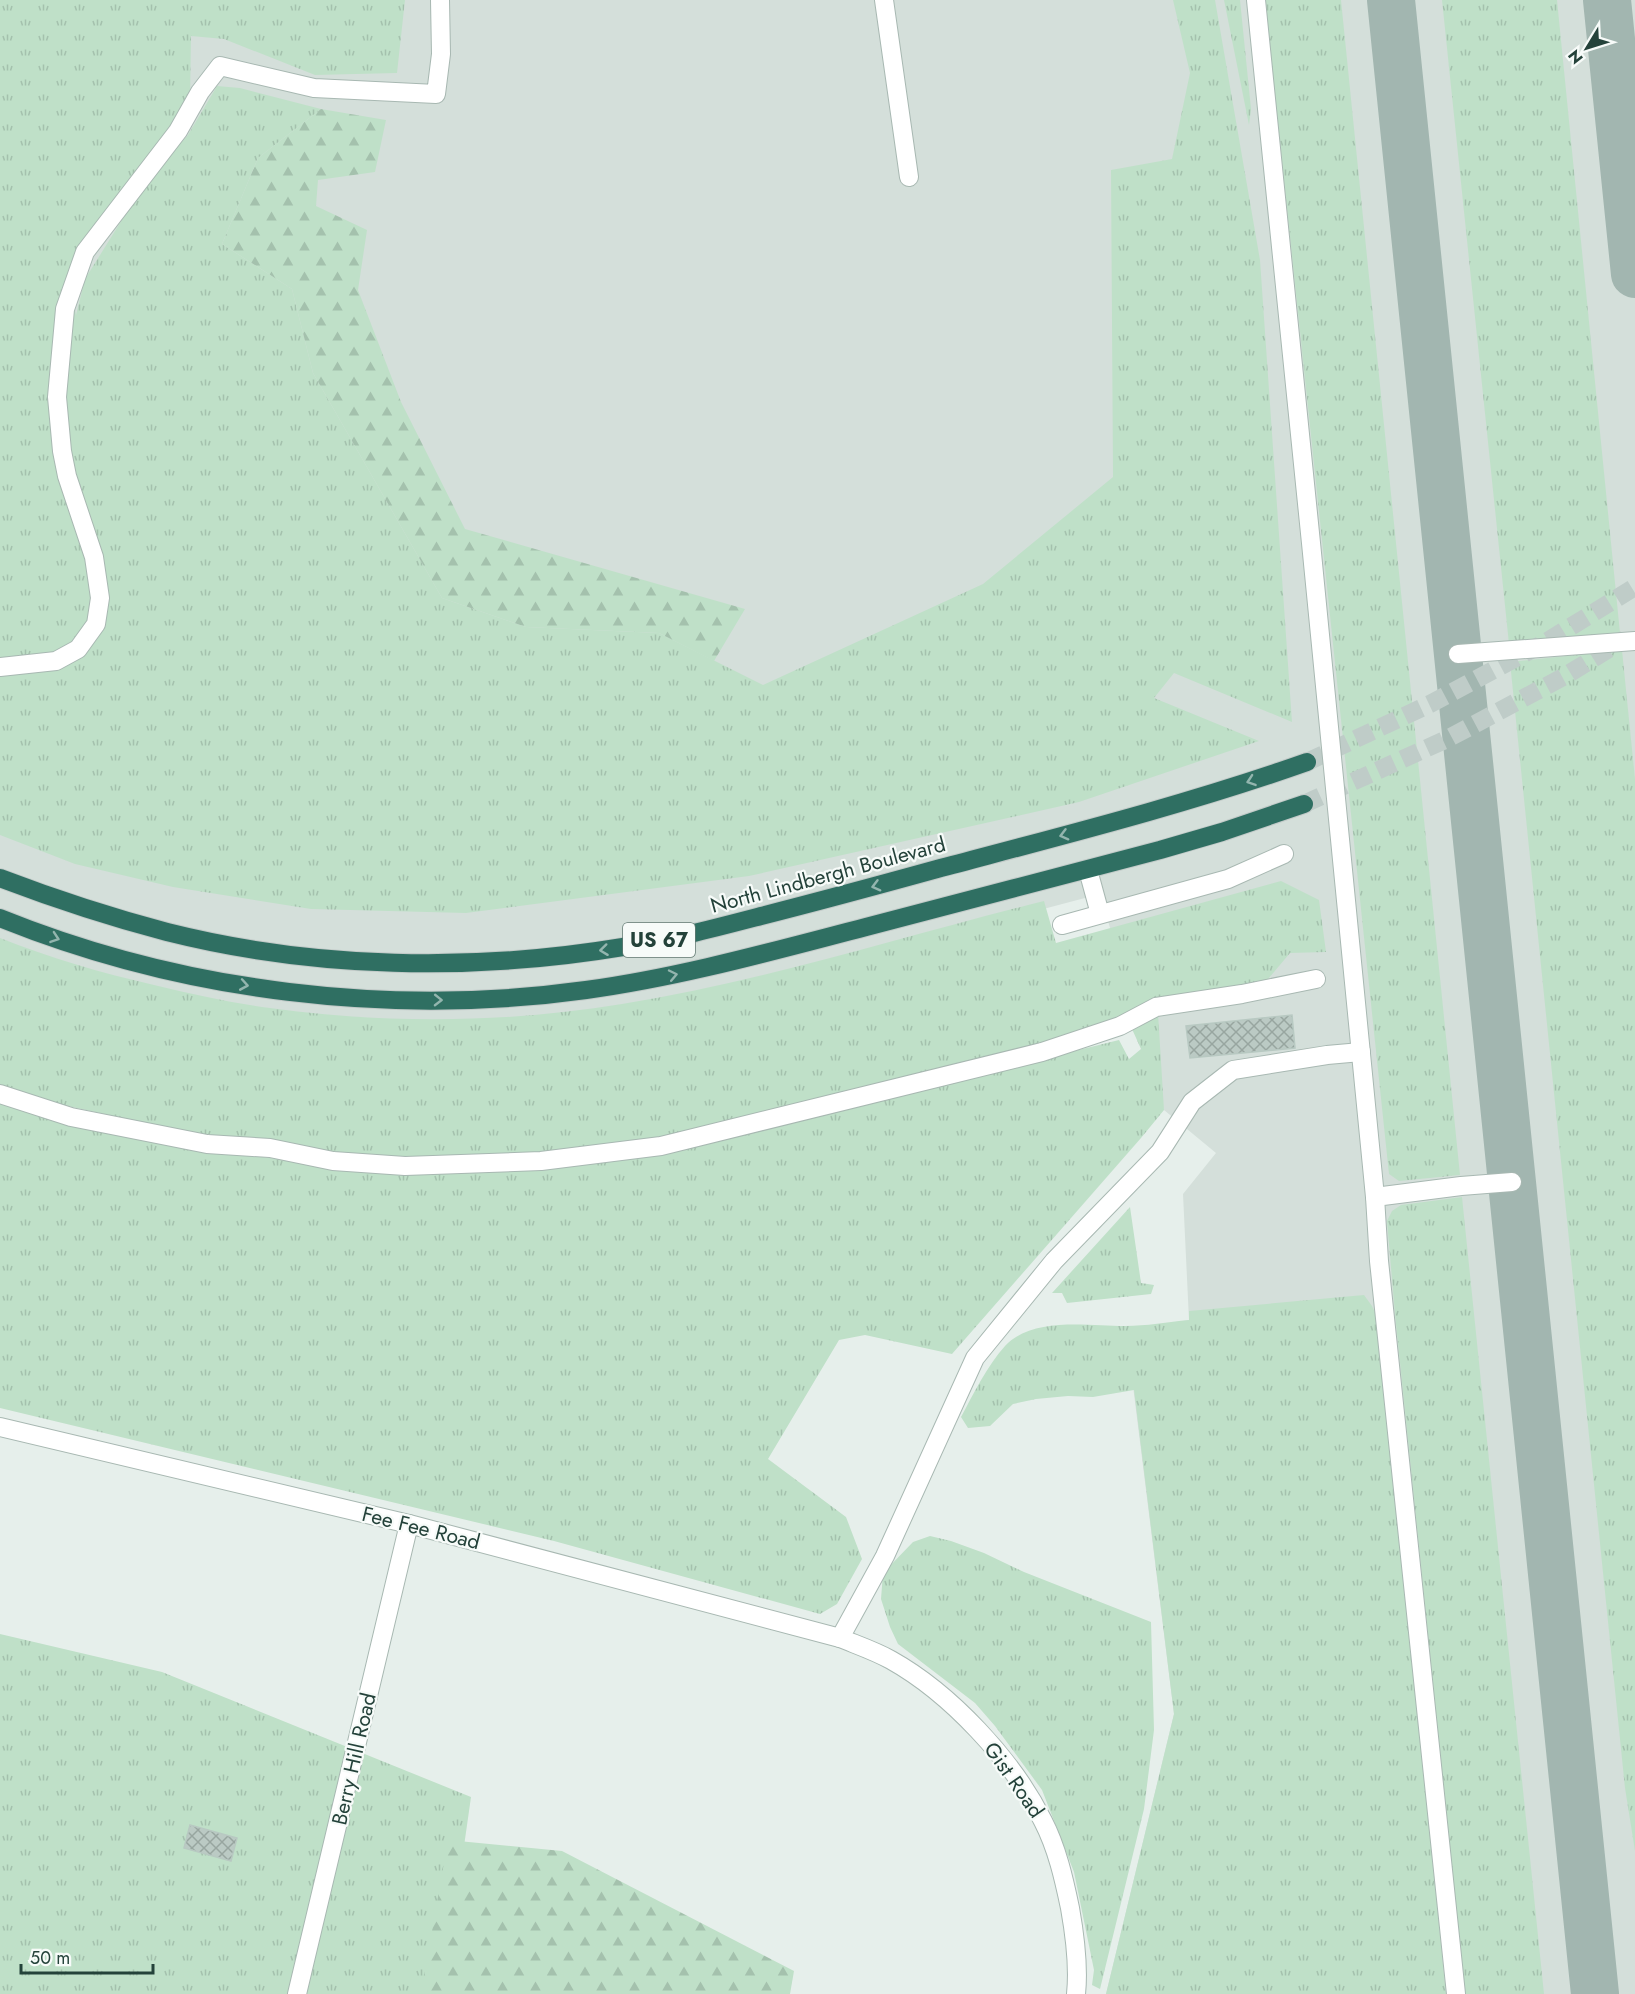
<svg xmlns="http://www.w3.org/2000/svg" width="1635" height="1994" font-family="Jost,sans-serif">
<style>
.built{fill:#d4dfda}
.grass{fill:url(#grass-tufts)}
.forest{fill:url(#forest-firs)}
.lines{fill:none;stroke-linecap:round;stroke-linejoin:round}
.taxiway{stroke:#a2b6b0;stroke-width:48}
.building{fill:url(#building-cross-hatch);stroke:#b8c9c2;stroke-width:1.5}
.highway-tunnel{stroke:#bfccc8;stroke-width:18;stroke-dasharray:18 9;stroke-linecap:butt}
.minor-casing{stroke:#a8b8b2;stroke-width:20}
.highway-casing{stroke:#c2cac8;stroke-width:20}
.minor{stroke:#fff;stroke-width:18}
.highway{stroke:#2f6f62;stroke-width:18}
.oneway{stroke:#93b5ae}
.labels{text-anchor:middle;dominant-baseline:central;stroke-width:4.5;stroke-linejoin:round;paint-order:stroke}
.shield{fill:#f7fbf9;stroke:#637a73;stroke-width:1.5}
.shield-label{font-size:20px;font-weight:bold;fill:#24423a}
.street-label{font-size:21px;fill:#24423a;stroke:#f7fbf9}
</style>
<defs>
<pattern id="grass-tufts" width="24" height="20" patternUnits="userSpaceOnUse" patternTransform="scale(1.5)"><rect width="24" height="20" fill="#bfe0c8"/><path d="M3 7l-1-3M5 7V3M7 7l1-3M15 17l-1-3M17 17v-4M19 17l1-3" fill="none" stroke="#a4c1ad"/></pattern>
<pattern id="forest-firs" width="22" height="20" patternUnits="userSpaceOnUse" patternTransform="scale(1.5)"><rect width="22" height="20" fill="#bfe0c8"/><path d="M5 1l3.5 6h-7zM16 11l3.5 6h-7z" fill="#a4c1ad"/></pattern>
<pattern id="building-cross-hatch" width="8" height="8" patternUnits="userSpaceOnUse" patternTransform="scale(1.5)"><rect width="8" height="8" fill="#bbcac4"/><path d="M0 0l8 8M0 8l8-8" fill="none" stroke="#98a6a0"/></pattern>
</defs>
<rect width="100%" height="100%" fill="#e6efeb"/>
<path class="built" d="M 0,0 L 1635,0 L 1635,1994 L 1106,1994 L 1174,1714 L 1126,1330 L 1189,1320 L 1183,1194 L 1216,1153 L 1164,1110 L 1100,894 L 779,979 L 475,1032 L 266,1019 L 0,946 Z"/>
<g class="grass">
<path d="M 0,0 L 405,0 L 397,73 L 315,75 L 224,39 L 191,36 L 190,101 L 65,282 L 52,343 L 56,459 L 93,569 L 95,609 L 84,636 L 61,653 L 0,660 Z"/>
<path d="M 1173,0 L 1215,0 L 1260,260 L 1292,722 L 1174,673 L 1154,698 L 1259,741 L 1079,802 L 749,876 L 466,913 L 311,909 L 173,887 L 75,864 L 0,835 L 0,674 L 74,661 L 107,601 L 68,457 L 63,406 L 74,303 L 76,315 L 85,279 L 145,183 L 188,135 L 217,86 L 240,88 L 321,109 L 258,158 L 222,244 L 292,289 L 313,373 L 442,598 L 526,627 L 659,633 L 763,685 L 983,584 L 1113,477 L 1111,170 L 1172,159 L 1190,73 Z"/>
<path d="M 1224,0 L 1240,0 L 1251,109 L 1249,125 Z"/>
<path d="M 1265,0 L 1341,0 L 1460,1175 L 1399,1181 L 1389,1174 Z"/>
<path d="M 1442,0 L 1557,0 L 1620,633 L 1509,644 Z"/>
<path d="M 1622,650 L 1635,779 L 1635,1851 L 1625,1788 L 1510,662 Z"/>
<path d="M 1281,881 L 1319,900 L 1326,952 L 1290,953 L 1268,979 L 1248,989 L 694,1133 L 585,1150 L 448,1160 L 343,1157 L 277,1145 L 178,1130 L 40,1100 L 0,1086 L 0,938 C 50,958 102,973 154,985 C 192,994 231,1003 270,1008 C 386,1024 507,1023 622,1004 C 765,981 904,936 1044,901 L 1056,943 Z"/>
<path d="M 1158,1013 L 1164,1110 L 1141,1138 L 952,1354 L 865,1335 L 839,1340 L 768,1459 L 846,1517 L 862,1559 L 837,1604 L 820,1614 L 554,1541 L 0,1408 L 0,1101 L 142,1138 L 322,1166 L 703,1143 L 1119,1040 L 1129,1059 L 1141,1049 L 1132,1029 Z"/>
<path d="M 1462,1197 L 1544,1994 L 1465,1994 L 1395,1314 L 1387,1221 L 1392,1211 L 1401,1205 Z"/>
<path d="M 1130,1207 L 1141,1283 L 1154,1285 L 1151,1294 L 1067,1303 L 1062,1293 L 1052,1293 Z"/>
<path d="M 1364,1295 L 1372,1306 L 1378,1319 L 1446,1994 L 1106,1994 L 1174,1714 L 1134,1390 L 1093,1397 L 1068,1396 L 1036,1399 L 1013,1404 L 990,1426 L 968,1428 L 961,1417 C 974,1393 987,1366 1005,1346 C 1033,1316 1088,1326 1125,1326 C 1146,1326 1168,1322 1189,1320 L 1189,1311 Z"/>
<path d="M 930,1536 L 951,1541 L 984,1553 L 1024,1572 L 1151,1622 L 1154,1730 L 1144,1809 L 1100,1989 L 1092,1985 L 1094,1970 L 1074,1872 L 1042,1790 L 995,1726 L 975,1703 L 898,1644 L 890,1627 L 881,1599 L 883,1573 L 913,1542 Z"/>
<path d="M 0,1634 L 162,1672 L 471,1797 L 443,1994 L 0,1994 Z"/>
</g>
<g class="forest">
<path d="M 321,109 L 386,120 L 375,172 L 318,180 L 316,206 L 367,230 L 358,290 L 401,402 L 465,529 L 745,609 L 714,661 L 659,633 L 526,627 L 442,598 L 313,373 L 292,289 L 222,244 L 258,158 Z"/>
<path d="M 448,1840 L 562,1851 L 794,1971 L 790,1994 L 421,1994 Z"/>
</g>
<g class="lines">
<g class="taxiway">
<path d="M 1391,0 L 1595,1994"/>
<path d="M 1607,0 L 1635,274"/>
</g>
</g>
<g class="building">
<path d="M 1292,1015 L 1295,1048 L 1190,1058 L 1186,1026 Z"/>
<path d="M 190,1825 L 237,1838 L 231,1861 L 184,1848 Z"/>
</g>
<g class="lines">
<g class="highway-tunnel">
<path d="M 1307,762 L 1430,704 L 1546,642 L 1635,587"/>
<path d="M 1304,804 L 1447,739 L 1565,676 L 1625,639"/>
</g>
<g class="minor-casing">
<g id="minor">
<path d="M 884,0 L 909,177"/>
<path d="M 1256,0 L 1311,543 L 1375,1197"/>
<path d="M 1458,654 L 1635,641"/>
<path d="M 0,667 L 56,661 L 78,649 L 96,624 L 100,598 L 94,557 L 67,476 L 62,451 L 57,397 L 65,309 L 85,252 L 178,131 L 200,92 L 220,66 L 314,88 L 436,94 L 441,54 L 440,0"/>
<path d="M 1088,870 L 1100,914"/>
<path d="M 1062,925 L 1228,879 L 1284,854"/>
<path d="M 0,1094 L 71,1117 L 207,1144 L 270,1148 L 333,1161 L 405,1166 L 541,1161 L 661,1146 L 1042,1052 L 1120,1026 L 1156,1007 L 1242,994 L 1316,979"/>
<path d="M 0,1427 L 409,1524 L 840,1638 C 857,1645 875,1651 891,1660 C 950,1693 1013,1760 1043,1821 C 1057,1848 1064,1879 1070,1908 C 1075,1936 1079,1966 1076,1994"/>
<path d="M 840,1638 L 885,1556 L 975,1358 L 1054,1261 L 1160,1152 L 1192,1102 L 1233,1070 L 1327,1055 L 1361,1052"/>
<path d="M 297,1994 L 409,1524"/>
<path d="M 1456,1994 L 1379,1261 L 1375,1197 L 1461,1186 L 1512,1182"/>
</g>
</g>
<g class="highway-casing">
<g id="highway">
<path d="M 0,878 C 55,899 110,917 167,932 C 314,969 473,972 623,947 C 670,940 715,928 761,916 C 820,901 879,885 937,869 C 1061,836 1185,805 1307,762"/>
<path d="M 0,918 C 183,992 391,1017 586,990 C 681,977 773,951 866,927 C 964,901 1062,876 1160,850 L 1222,832 L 1304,804"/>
</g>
</g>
<use href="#minor" class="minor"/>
<use href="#highway" class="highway"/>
</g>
<defs><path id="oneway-chevron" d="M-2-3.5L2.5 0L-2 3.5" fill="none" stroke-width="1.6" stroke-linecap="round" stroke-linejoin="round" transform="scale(1.5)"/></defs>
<g class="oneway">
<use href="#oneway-chevron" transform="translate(1251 781) rotate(161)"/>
<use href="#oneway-chevron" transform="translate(1064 835) rotate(165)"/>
<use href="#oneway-chevron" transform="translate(876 886) rotate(165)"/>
<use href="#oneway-chevron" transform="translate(55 938) rotate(19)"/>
<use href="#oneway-chevron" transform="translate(604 950) rotate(173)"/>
<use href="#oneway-chevron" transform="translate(673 975) rotate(-12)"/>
<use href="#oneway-chevron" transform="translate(244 985) rotate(10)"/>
<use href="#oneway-chevron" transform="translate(438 1000) rotate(1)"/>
</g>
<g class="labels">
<rect class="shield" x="623" y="923" width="72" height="34" rx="4.5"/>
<g class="shield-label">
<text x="659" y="940">US 67</text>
</g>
<g class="street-label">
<text transform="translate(828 875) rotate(-15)">North Lindbergh Boulevard</text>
<text transform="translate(421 1528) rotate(14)">Fee Fee Road</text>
<text transform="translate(354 1759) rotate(-77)">Berry Hill Road</text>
<text transform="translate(1014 1780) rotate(55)">Gist Road</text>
</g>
</g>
<g transform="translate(1587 48) rotate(232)" stroke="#f7fbf9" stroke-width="4.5" paint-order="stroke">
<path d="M0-4.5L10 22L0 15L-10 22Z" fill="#24423a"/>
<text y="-9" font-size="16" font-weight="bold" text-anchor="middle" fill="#24423a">N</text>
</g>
<path d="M21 1964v9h132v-9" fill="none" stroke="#24423a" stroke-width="3"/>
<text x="30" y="1964" font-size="18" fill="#24423a" stroke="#f7fbf9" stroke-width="4.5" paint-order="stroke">50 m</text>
</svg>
